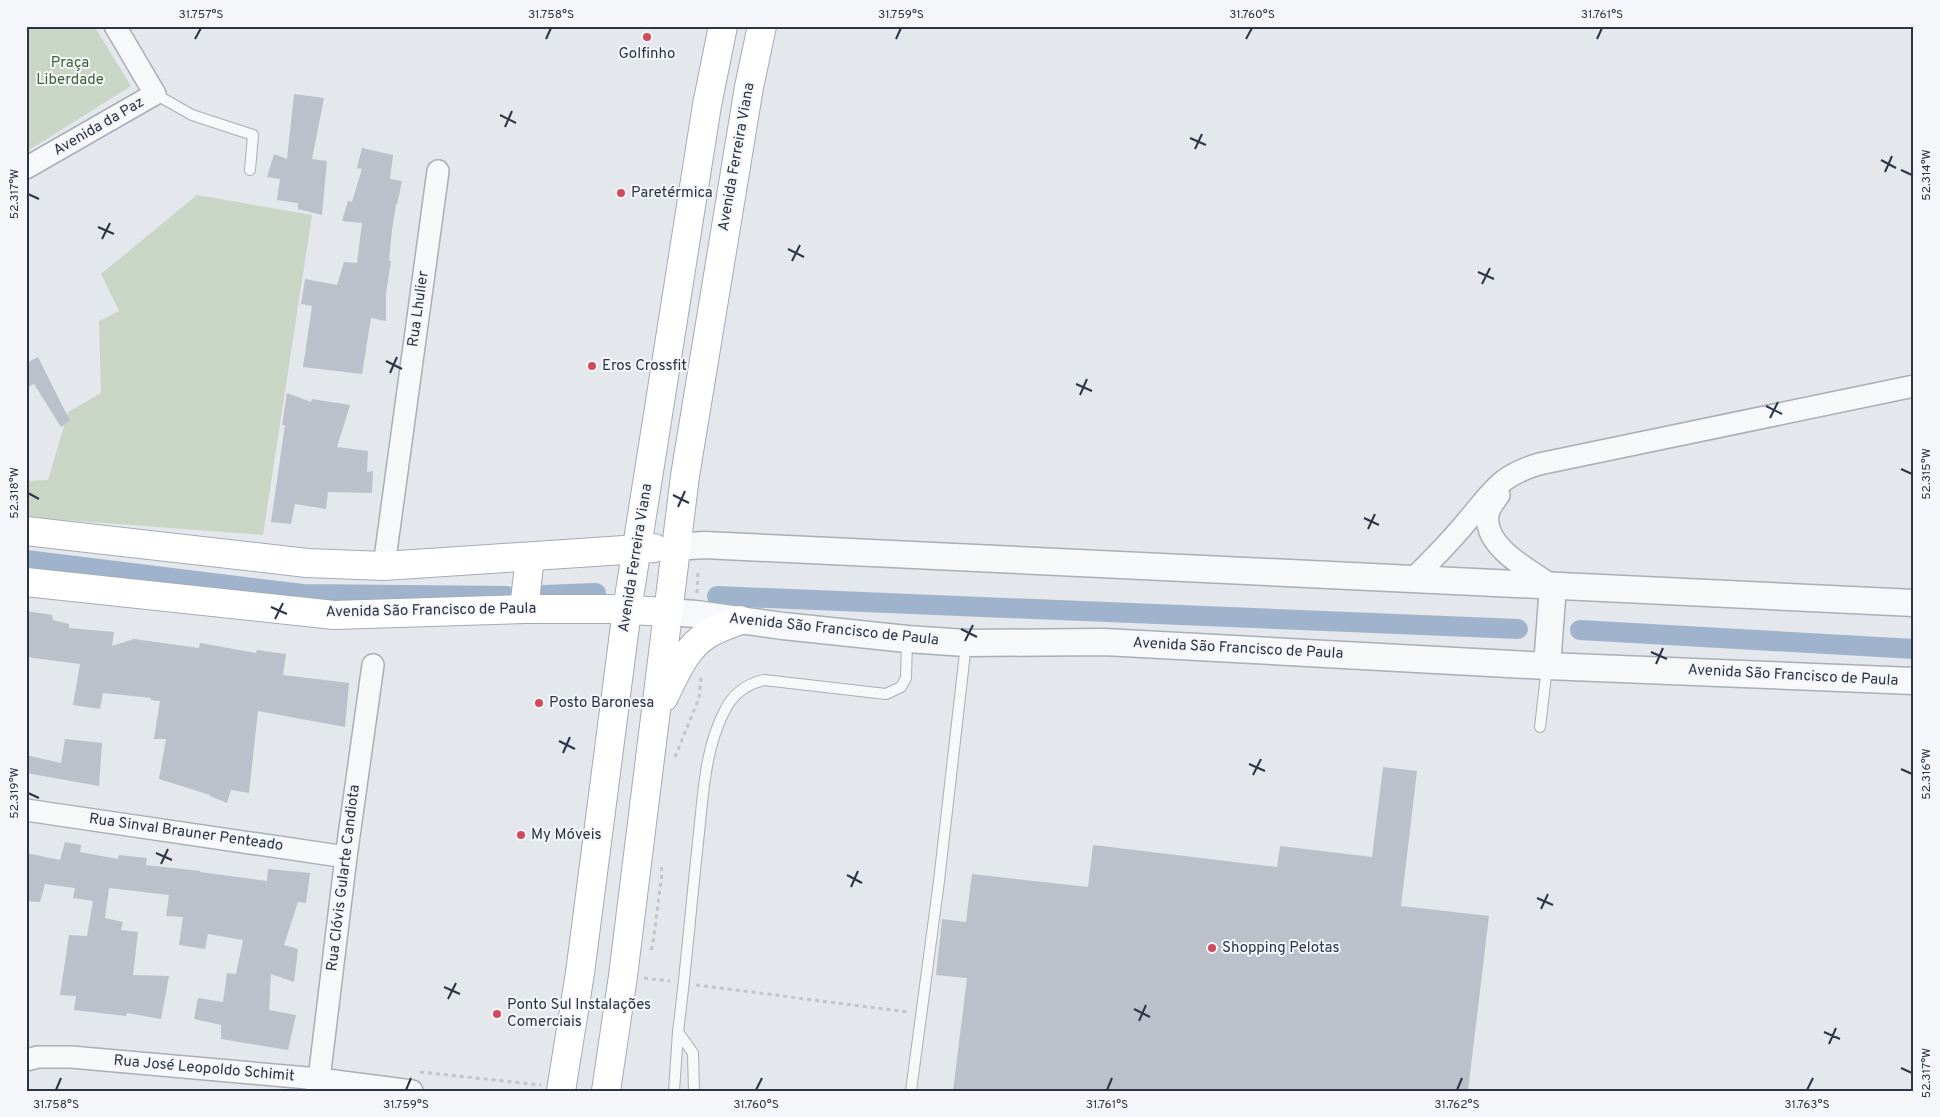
<svg xmlns="http://www.w3.org/2000/svg" width="1940" height="1117" font-family="Overpass,sans-serif">
<style>
.green{fill:#c9d6c5}
.lines{fill:none;stroke-linecap:round;stroke-linejoin:round}
.canal{stroke:#9fb4cc;stroke-width:20}
.building{fill:#bbc0ca}
.service-casing{stroke:#a9aeb7;stroke-width:12}
.minor-casing{stroke:#a9aeb7;stroke-width:24}
.tertiary-casing{stroke:#a9aeb7;stroke-width:29}
.primary-casing{stroke:#a3abb8;stroke-width:30}
.path{stroke:#c2c5cb;stroke-width:3;stroke-dasharray:4 4;stroke-linecap:butt}
.service{stroke:#f7f8fa;stroke-width:10}
.minor{stroke:#f7f8fa;stroke-width:21}
.tertiary{stroke:#f7f8fa;stroke-width:26}
.primary{stroke:#fff;stroke-width:28}
.ticks{fill:none;stroke:#2b3445;stroke-width:2}
.poi-dot{fill:#d1495b;stroke:#f4f6f9;stroke-width:2}
.labels{text-anchor:middle;dominant-baseline:central;stroke-width:4;stroke-linejoin:round;paint-order:stroke}
.poi-label{font-size:15px;fill:#2b3445;stroke:#f4f6f9;text-anchor:start}
.park-label{font-size:15px;fill:#3f6138;stroke:#f4f6f9}
.street-label{font-size:15px;fill:#2b3445;stroke:#f4f6f9}
.neatline{fill:none;stroke:#2b3445;stroke-width:2}
.ticks-label{font-size:12px;text-anchor:middle;fill:#2b3445}
</style>
<rect width="100%" height="100%" fill="#e4e7ec"/>
<g class="green">
<path d="M 26,26 L 94,26 L 131,86 L 26,152 Z"/>
<path d="M 197,195 L 312,215 L 263,535 L 26,517 L 26,481 L 48,480 L 68,412 L 101,393 L 99,321 L 119,311 L 101,274 Z"/>
</g>
<g class="lines">
<g class="canal">
<path d="M 26,560 L 303,594 L 507,596"/>
<path d="M 543,595 L 596,593"/>
<path d="M 717,596 L 1518,629"/>
<path d="M 1580,630 L 1914,649"/>
</g>
</g>
<g class="building">
<path d="M 294,94 L 324,98 L 312,159 L 327,161 L 322,215 L 298,209 L 298,203 L 277,200 L 280,179 L 267,177 L 274,154 L 287,159 Z"/>
<path d="M 362,148 L 393,155 L 390,179 L 402,181 L 397,205 L 396,204 L 392,230 L 389,260 L 391,261 L 386,294 L 386,321 L 371,318 L 362,374 L 303,367 L 312,306 L 301,304 L 305,279 L 337,285 L 344,262 L 357,263 L 362,223 L 342,221 L 348,201 L 352,202 L 362,169 L 357,168 Z"/>
<path d="M 38,357 L 70,421 L 61,427 L 34,384 L 26,388 L 26,363 Z"/>
<path d="M 287,393 L 311,402 L 312,399 L 350,405 L 337,447 L 368,451 L 367,472 L 373,471 L 372,493 L 328,492 L 326,509 L 295,504 L 291,524 L 271,522 L 285,425 L 282,425 Z"/>
<path d="M 26,611 L 52,615 L 53,620 L 69,624 L 69,628 L 114,632 L 112,646 L 134,639 L 199,648 L 200,643 L 256,653 L 257,650 L 286,654 L 283,675 L 349,683 L 345,727 L 258,711 L 249,793 L 231,790 L 227,803 L 210,796 L 210,795 L 159,779 L 166,739 L 154,739 L 160,701 L 151,700 L 151,698 L 103,693 L 100,709 L 73,705 L 80,664 L 26,657 Z"/>
<path d="M 65,739 L 102,743 L 99,786 L 26,773 L 26,755 L 61,763 Z"/>
<path d="M 1383,767 L 1417,771 L 1401,906 L 1489,916 L 1468,1091 L 953,1091 L 967,978 L 936,975 L 942,919 L 966,922 L 972,874 L 1088,887 L 1093,845 L 1277,867 L 1280,846 L 1372,857 Z"/>
<path d="M 65,842 L 81,845 L 80,852 L 118,859 L 119,855 L 147,858 L 146,865 L 200,871 L 200,872 L 267,881 L 268,869 L 310,873 L 306,903 L 298,902 L 284,945 L 298,949 L 294,982 L 271,974 L 269,1010 L 296,1015 L 288,1050 L 221,1039 L 221,1025 L 194,1019 L 198,998 L 223,1002 L 227,973 L 236,974 L 243,940 L 208,934 L 205,949 L 179,945 L 183,917 L 166,916 L 169,895 L 109,888 L 105,918 L 123,922 L 121,930 L 138,932 L 133,975 L 169,976 L 161,1019 L 127,1013 L 126,1016 L 74,1010 L 76,996 L 60,995 L 69,935 L 87,936 L 93,901 L 73,898 L 75,888 L 45,884 L 40,902 L 26,901 L 26,853 L 60,860 Z"/>
</g>
<g class="lines">
<g class="service-casing">
<g id="service">
<path d="M 155,94 L 192,115 L 253,135 L 250,170"/>
<path d="M 1540,727 L 1547,667"/>
<path d="M 674,1091 L 678,1032"/>
<path d="M 694,1091 L 693,1053 L 678,1032 C 686,969 691,906 698,842 C 703,799 704,751 724,712 C 732,695 746,684 764,680 L 886,694 L 901,687 L 906,678 L 907,640"/>
<path d="M 911,1091 L 939,881 L 966,644"/>
</g>
</g>
<g class="minor-casing">
<g id="minor">
<path d="M 26,168 L 155,94 L 115,26"/>
<path d="M 1499,495 C 1495,501 1489,507 1488,515 C 1483,547 1531,571 1553,586"/>
<path d="M 384,566 L 438,171"/>
<path d="M 1413,579 C 1432,560 1451,541 1468,520 C 1493,491 1499,476 1539,464 L 1914,386"/>
<path d="M 26,810 L 346,857"/>
<path d="M 26,1060 L 38,1057 L 71,1057 L 319,1079 L 412,1091"/>
<path d="M 316,1091 L 319,1079 L 346,857 L 373,665"/>
</g>
</g>
<g class="tertiary-casing">
<g id="tertiary">
<path d="M 675,547 L 704,545 L 1914,603"/>
<path d="M 668,612 L 696,614 L 783,626 L 907,639 L 966,643 L 1104,642 L 1547,666 L 1914,681"/>
<path d="M 1547,666 L 1553,586"/>
</g>
</g>
<g class="primary-casing">
<g id="primary">
<path d="M 26,531 L 307,563 L 384,566 L 654,548"/>
<path d="M 26,582 L 334,615 L 524,609 L 609,609 L 668,612"/>
<path d="M 524,609 L 530,557"/>
<path d="M 664,697 C 675,674 686,647 708,634 C 718,628 730,624 740,620"/>
<path d="M 561,1091 L 580,973 L 627,610 L 707,105 L 723,26"/>
<path d="M 606,1091 L 623,976 L 685,476 L 749,87 L 762,26"/>
</g>
</g>
<g class="path">
<path d="M 697,593 L 698,571"/>
<path d="M 675,757 L 699,698 L 701,678"/>
<path d="M 651,950 L 653,944 L 662,873 L 661,865"/>
<path d="M 644,978 L 670,981"/>
<path d="M 696,985 L 908,1012"/>
<path d="M 420,1072 L 541,1085"/>
</g>
<use href="#service" class="service"/>
<use href="#minor" class="minor"/>
<use href="#tertiary" class="tertiary"/>
<use href="#primary" class="primary"/>
</g>
<path class="ticks" d="M 195,39 L 201,28M 546,39 L 551,28M 896,39 L 901,28M 1246,39 L 1252,28M 1597,39 L 1602,28M 500,115 L 516,123M 505,127 L 512,111M 1190,138 L 1206,145M 1195,149 L 1202,134M 1881,160 L 1896,168M 1901,170 L 1912,175M 1885,172 L 1892,156M 28,194 L 39,199M 98,227 L 114,234M 102,239 L 110,223M 788,249 L 804,257M 792,261 L 800,245M 1478,272 L 1494,279M 1482,284 L 1490,268M 386,361 L 402,369M 390,373 L 397,357M 1076,384 L 1092,391M 1080,395 L 1087,379M 1766,406 L 1782,414M 1770,418 L 1778,402M 1901,469 L 1912,474M 28,493 L 39,499M 673,495 L 689,503M 678,507 L 685,491M 1364,518 L 1379,525M 1368,529 L 1375,514M 271,607 L 287,614M 275,619 L 283,603M 961,629 L 977,637M 965,641 L 973,625M 1651,652 L 1667,659M 1656,664 L 1663,648M 559,741 L 575,749M 563,753 L 570,737M 1249,764 L 1265,771M 1901,769 L 1912,774M 1253,775 L 1261,759M 28,793 L 39,798M 156,853 L 172,860M 161,864 L 168,849M 847,875 L 862,883M 851,887 L 858,871M 1537,898 L 1553,905M 1541,909 L 1548,894M 444,987 L 460,994M 448,999 L 456,983M 1134,1009 L 1150,1017M 1139,1021 L 1146,1005M 1824,1032 L 1840,1039M 1829,1044 L 1836,1028M 1901,1068 L 1912,1073M 56,1090 L 61,1078M 406,1090 L 411,1078M 756,1090 L 762,1078M 1107,1090 L 1112,1078M 1457,1090 L 1462,1078M 1807,1090 L 1813,1078"/>
<g class="poi-dot">
<circle cx="647" cy="37" r="5"/>
<circle cx="621" cy="193" r="5"/>
<circle cx="592" cy="366" r="5"/>
<circle cx="539" cy="703" r="5"/>
<circle cx="521" cy="835" r="5"/>
<circle cx="1212" cy="948" r="5"/>
<circle cx="497" cy="1014" r="5"/>
</g>
<g class="labels">
<g class="poi-label">
<text x="647" y="54" text-anchor="middle">Golfinho</text>
<text x="631" y="193">Paretérmica</text>
<text x="602" y="366">Eros Crossfit</text>
<text x="549" y="703">Posto Baronesa</text>
<text x="531" y="835">My Móveis</text>
<text x="1222" y="948">Shopping Pelotas</text>
<text x="507" y="1005">Ponto Sul Instalações<tspan x="507" dy="17">Comerciais</tspan></text>
</g>
<g class="park-label">
<text x="70" y="63">Praça<tspan x="70" dy="17">Liberdade</tspan></text>
</g>
<g class="street-label">
<text transform="translate(99 127) rotate(-30)">Avenida da Paz</text>
<text transform="translate(737 157) rotate(-80)">Avenida Ferreira Viana</text>
<text transform="translate(419 309) rotate(-82)">Rua Lhulier</text>
<text transform="translate(636 558) rotate(-81)">Avenida Ferreira Viana</text>
<text transform="translate(431 611) rotate(-1)">Avenida São Francisco de Paula</text>
<text transform="translate(834 630) rotate(6)">Avenida São Francisco de Paula</text>
<text transform="translate(1238 649) rotate(3)">Avenida São Francisco de Paula</text>
<text transform="translate(1793 676) rotate(3)">Avenida São Francisco de Paula</text>
<text transform="translate(186 833) rotate(8)">Rua Sinval Brauner Penteado</text>
<text transform="translate(344 878) rotate(-83)">Rua Clóvis Gularte Candiota</text>
<text transform="translate(204 1069) rotate(5)">Rua José Leopoldo Schimit</text>
</g>
</g>
<rect width="1940" height="1117" fill="none" stroke="#f4f6f9" stroke-width="55"/>
<rect x="28" y="28" width="1884" height="1062" class="neatline"/>
<g class="ticks-label">
<text x="201" y="18">31.757°S</text>
<text x="551" y="18">31.758°S</text>
<text x="901" y="18">31.759°S</text>
<text x="1252" y="18">31.760°S</text>
<text x="1602" y="18">31.761°S</text>
<text transform="translate(1926 175) rotate(-90)" y="4">52.314°W</text>
<text transform="translate(14 194) rotate(-90)" y="4">52.317°W</text>
<text transform="translate(1926 474) rotate(-90)" y="4">52.315°W</text>
<text transform="translate(14 493) rotate(-90)" y="4">52.318°W</text>
<text transform="translate(1926 774) rotate(-90)" y="4">52.316°W</text>
<text transform="translate(14 793) rotate(-90)" y="4">52.319°W</text>
<text transform="translate(1926 1073) rotate(-90)" y="4">52.317°W</text>
<text x="56" y="1108">31.758°S</text>
<text x="406" y="1108">31.759°S</text>
<text x="756" y="1108">31.760°S</text>
<text x="1107" y="1108">31.761°S</text>
<text x="1457" y="1108">31.762°S</text>
<text x="1807" y="1108">31.763°S</text>
</g>
</svg>
